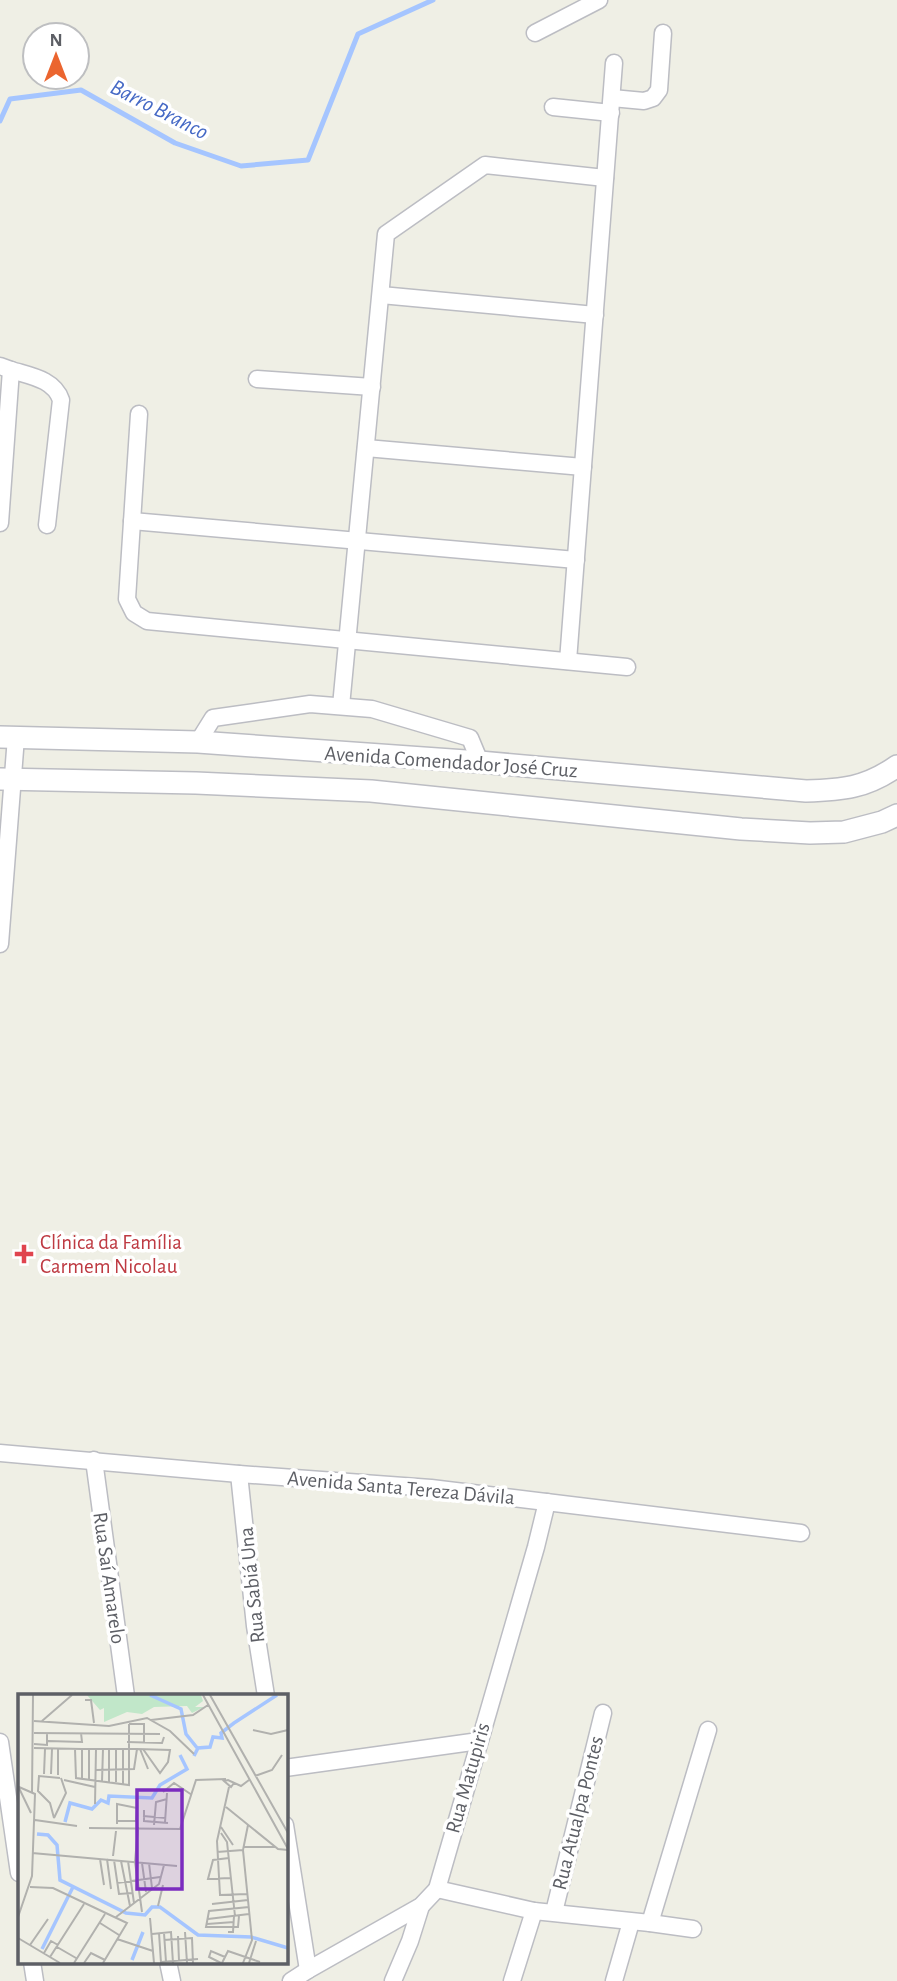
<svg xmlns="http://www.w3.org/2000/svg" width="897" height="1981" font-family="'Alegreya Sans',sans-serif">
<style>
.lines{fill:none;stroke-linecap:round;stroke-linejoin:round}
.stream{stroke:#a5c5ff;stroke-width:5}
.minor-casing{stroke:#bcbdc3;stroke-width:19}
.tertiary-casing{stroke:#bcbdc3;stroke-width:24}
.minor{stroke:#fff;stroke-width:16}
.tertiary{stroke:#fff;stroke-width:21}
.health-dot{fill:#e0444e;stroke:#fff;stroke-width:2.5}
.labels{text-anchor:middle;dominant-baseline:central;stroke-width:7;stroke-linejoin:round;paint-order:stroke}
.street-label{font-size:21px;fill:#5d5f65;stroke:#fff}
.health-label{font-size:21px;fill:#be3a42;stroke:#fff;text-anchor:start}
.water-label{font-size:23px;font-style:italic;fill:#4569c5;stroke:#fff}
.inset-river{fill:none;stroke:#a5c5ff;stroke-width:3.5}
.inset-road{fill:none;stroke:#b1b1ae;stroke-width:2}
.view{fill:#7b2cbf;fill-opacity:0.15;stroke:#7b2cbf;stroke-width:3.5}
.inset-edge{fill:none;stroke:#5d5f65;stroke-width:3.5}
</style>
<rect width="100%" height="100%" fill="#efefe5"/>
<g class="lines">
<path class="stream" d="M 0,121 L 10,99 L 81,90 L 175,143 L 241,166 L 308,160 L 358,34 L 433,0"/>
<g class="minor-casing">
<g id="minor">
<path d="M 535,33 L 599,0"/>
<path d="M 612,98 L 644,101 L 653,98 L 659,90 L 663,33"/>
<path d="M 553,107 L 611,113"/>
<path d="M 381,295 L 595,315"/>
<path d="M 0,366 L 11,370 L 0,523"/>
<path d="M 11,370 C 30,376 54,379 61,400 L 47,525"/>
<path d="M 257,379 L 372,387"/>
<path d="M 139,414 L 127,599 L 134,613 L 147,621 L 627,667"/>
<path d="M 366,448 L 583,467"/>
<path d="M 132,521 L 576,560"/>
<path d="M 568,661 L 614,63"/>
<path d="M 341,706 L 386,234 L 485,165 L 605,178"/>
<path d="M 198,742 L 213,718 L 310,704 L 372,709 L 470,738 L 480,762"/>
<path d="M 0,944 L 16,737"/>
<path d="M 0,1453 L 239,1474 L 431,1488 L 801,1533"/>
<path d="M 94,1460 L 126,1696"/>
<path d="M 239,1474 L 255,1626 L 266,1696"/>
<path d="M 0,1742 L 19,1873"/>
<path d="M 285,1768 L 479,1741"/>
<path d="M 285,1825 L 308,1970"/>
<path d="M 437,1889 L 534,1911 L 650,1923 L 693,1929"/>
<path d="M 554,1912 L 603,1713"/>
<path d="M 650,1923 L 708,1730"/>
<path d="M 32,1962 L 35,1981"/>
<path d="M 168,1962 L 172,1981"/>
<path d="M 291,1981 L 308,1970 L 421,1906 L 437,1889 L 536,1547 L 547,1502"/>
<path d="M 393,1981 L 410,1941 L 421,1906"/>
<path d="M 512,1981 L 534,1911"/>
<path d="M 614,1981 L 631,1922"/>
</g>
</g>
<g class="tertiary-casing">
<g id="tertiary">
<path d="M 0,737 L 198,742 L 480,762 L 806,791 C 842,790 866,788 897,766"/>
<path d="M 0,779 L 196,783 L 371,791 L 741,829 L 810,833 L 844,832 L 882,822 L 897,815"/>
</g>
</g>
<use href="#minor" class="minor"/>
<use href="#tertiary" class="tertiary"/>
</g>
<path class="health-dot" d="M20.5 1243.5h7v7h7v7h-7v7h-7v-7h-7v-7h7z"/>
<g class="labels">
<g class="street-label">
<text transform="translate(451 762) rotate(4)">Avenida Comendador José Cruz</text>
<text transform="translate(401 1488) rotate(5)">Avenida Santa Tereza Dávila</text>
<text transform="translate(109 1578) rotate(82)">Rua Saí Amarelo</text>
<text transform="translate(252 1585) rotate(-96)">Rua Sabiá Una</text>
<text transform="translate(468 1778) rotate(-74)">Rua Matupiris</text>
<text transform="translate(578 1813) rotate(-76)">Rua Atualpa Pontes</text>
</g>
<g class="health-label">
<text x="40" y="1242">Clínica da Família<tspan x="40" dy="24">Carmem Nicolau</tspan></text>
</g>
<g class="water-label">
<text transform="translate(159 110) rotate(27)">Barro Branco</text>
</g>
</g>
<g transform="translate(18 1694)">
<rect width="270" height="270" fill="#efefe5"/>
<path d="M 69,1 L 183,1 L 185,7 L 177,13 L 186,13 L 174,19 L 169,12 L 136,13 L 124,20 L 109,18 L 86,28 L 86,14 L 82,16 Z" fill="#c1e7c9"/>
<path class="inset-river" d="M 132,1 L 163,15 L 168,40 L 180,55M 176,62 L 180,54 L 192,53 L 195,43 L 204,44 L 203,39 L 216,29 L 259,1M 47,128 L 52,109 L 74,115 L 83,106 L 90,109 L 91,102 L 134,104 L 142,91 L 169,75 L 162,61M 19,140 L 30,141 L 39,151 L 42,186 L 108,219 L 127,221 L 134,213 L 142,213 L 180,241 L 233,243 L 270,254M 24,255 L 55,193M 114,266 L 125,238"/>
<path class="inset-road" d="M 185,1 L 270,155M 192,1 L 270,139M 67,6 L 73,6 L 76,29M 133,26 L 175,21 L 190,11M 16,27 L 91,32 L 129,24 L 152,37 L 176,60M 24,27 L 54,1M 111,30 L 126,30 L 126,48M 235,36 L 253,40 L 270,36M 16,39 L 142,40M 30,47 L 64,48 L 63,39M 109,48 L 144,49 L 146,43M 16,50 L 29,51 L 29,39M 16,54 L 64,55 L 119,55 L 152,56 L 150,68 L 142,79 L 125,55M 57,55 L 58,84 L 111,91 L 111,30M 71,55 L 71,85M 98,55 L 98,88M 105,55 L 105,90M 122,55 L 130,75M 78,76 L 116,75 L 119,55M 26,80 L 27,55M 33,80 L 34,55M 40,81 L 40,55M 237,82 L 254,76 L 264,61M 64,85 L 64,55M 46,86 L 77,93M 84,88 L 85,55M 91,88 L 91,56M 216,89 L 213,93 L 206,87 L 210,86 L 223,92 L 231,86M 0,92 L 13,119M 211,93 L 199,147 L 202,201 L 229,200M 145,98 L 156,89 L 174,101M 14,99 L 15,1M 77,110 L 78,55M 208,113 L 260,155 L 270,156M 126,116 L 126,127 L 150,129M 125,122 L 148,124M 36,124 L 32,109 L 20,97 L 21,82 L 42,84M 36,124 L 48,99 L 43,84M 17,126 L 59,132M 147,128 L 149,99M 99,130 L 99,110 L 119,114 L 118,127 L 99,127M 136,131 L 138,108 L 149,105M 120,133 L 117,168 L 124,218M 203,133 L 215,151M 71,134 L 162,135 L 178,86 L 208,85M 203,139 L 209,148 L 217,222M 225,153 L 258,153M 199,158 L 225,156M 14,159 L 159,172M 95,162 L 98,137M 211,164 L 195,166 L 190,185 L 212,184M 82,165 L 86,191M 89,165 L 93,195M 96,166 L 101,200 L 115,199M 103,167 L 112,212M 110,167 L 116,209M 124,169 L 128,198M 131,169 L 134,194M 99,189 L 142,183M 12,193 L 35,194 L 109,229 L 85,269M 194,210 L 230,206M 140,212 L 145,191M 221,222 L 220,233 L 188,233 L 191,217 L 231,213M 0,223 L 14,182 L 17,100 L 1,93M 98,223 L 141,190 L 146,171M 132,224 L 136,269M 190,225 L 231,220M 82,229 L 101,241M 189,230 L 216,228M 167,238 L 169,269M 210,238 L 215,238 L 216,222M 141,239 L 143,269M 146,239 L 148,268M 134,240 L 153,238 L 155,269M 160,242 L 161,267M 0,244 L 42,269M 99,245 L 135,257M 146,246 L 174,244 L 175,269M 12,251 L 30,225M 39,253 L 58,264M 26,259 L 33,247 L 40,251M 32,263 L 66,210M 143,268 L 180,265M 56,269 L 87,220M 66,269 L 73,259 L 87,266M 203,269 L 191,263 L 193,257 L 207,263M 204,269 L 210,257 L 242,268M 225,269 L 234,246 L 225,156 L 230,131M 231,269 L 238,247"/>
<path class="view" d="M 119,96 L 164,96 L 164,195 L 119,195 Z"/>
<rect width="270" height="270" class="inset-edge"/>
</g>
<g transform="translate(56 56)"><circle r="33" fill="#ffffff" stroke="#bebfc1" stroke-width="2"/>
<path d="M0-5L12 26L0 18L-12 26Z" fill="#eb652f"/>
<text y="-10" font-size="19" font-weight="bold" text-anchor="middle" fill="#5d5f65">N</text>
</g>
</svg>
